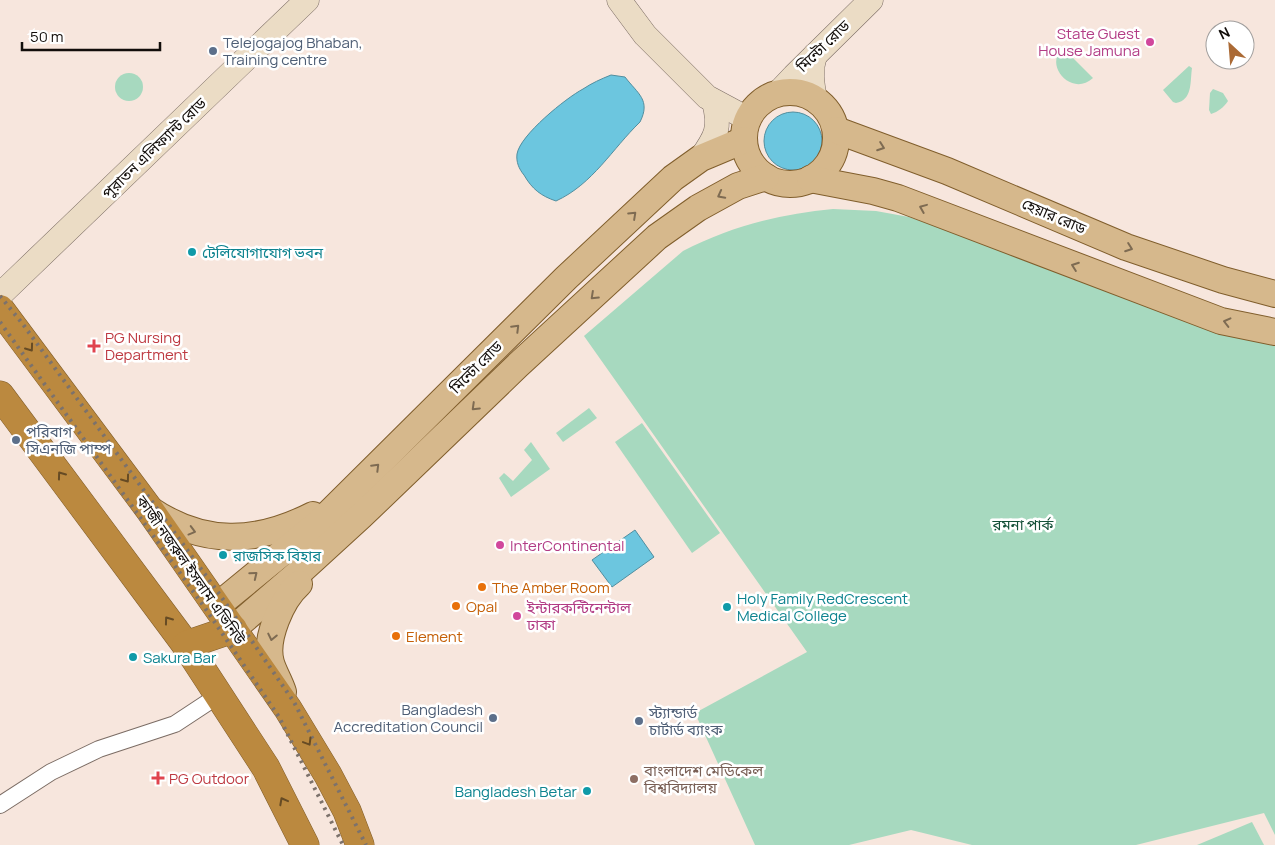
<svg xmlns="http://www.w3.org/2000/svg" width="1275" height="845" font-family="Manrope,'Noto Sans Bengali',sans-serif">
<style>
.green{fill:#a7d9bf}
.water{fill:#6cc6df;stroke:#518e9f}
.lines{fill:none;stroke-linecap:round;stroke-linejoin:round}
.street-casing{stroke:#7b6c64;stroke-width:18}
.secondary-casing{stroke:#7b6c64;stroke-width:25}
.primary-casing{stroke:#805e2c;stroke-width:28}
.highway-casing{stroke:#805e2c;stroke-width:29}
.street{stroke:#fff;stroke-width:16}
.secondary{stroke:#ebdcc5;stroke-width:24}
.primary{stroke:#d6b88c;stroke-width:26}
.highway{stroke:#bb893f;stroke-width:28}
.rail{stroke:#7c726c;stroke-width:4;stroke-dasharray:2.5 5;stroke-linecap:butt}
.oneway{stroke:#7e6b52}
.oneway2{stroke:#664b24}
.hotel-dot{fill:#d1479c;stroke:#fff;stroke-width:2}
.service-dot{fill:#5c6f8a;stroke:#fff;stroke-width:2}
.culture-dot{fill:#0f9aa8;stroke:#fff;stroke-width:2}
.health-dot{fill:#e0444e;stroke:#fff;stroke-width:2}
.food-dot{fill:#e8710a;stroke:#fff;stroke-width:2}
.education-dot{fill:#8d6e63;stroke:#fff;stroke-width:2}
.labels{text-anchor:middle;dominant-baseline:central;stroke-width:5;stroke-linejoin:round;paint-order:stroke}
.hotel-label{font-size:15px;fill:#b23c85;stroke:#fff;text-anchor:start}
.service-label{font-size:15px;fill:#4e5e75;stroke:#fff;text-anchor:start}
.street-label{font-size:15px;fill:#120d0a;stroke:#fff}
.culture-label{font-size:15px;fill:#0d838f;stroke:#fff;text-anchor:start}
.health-label{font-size:15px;fill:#be3a42;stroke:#fff;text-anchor:start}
.park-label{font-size:15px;fill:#145038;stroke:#fff}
.food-label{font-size:15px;fill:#c56008;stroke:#fff;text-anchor:start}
.education-label{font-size:15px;fill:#785e54;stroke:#fff;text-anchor:start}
</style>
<rect width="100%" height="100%" fill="#f7e6dd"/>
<g class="green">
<path d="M 1063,48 L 1093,78 C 1071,98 1043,64 1063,48 Z"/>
<path d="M 1189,66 L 1192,68 C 1190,81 1193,100 1176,103 L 1173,102 L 1163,90 Z"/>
<circle cx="129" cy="87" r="14"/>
<path d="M 1213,89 L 1223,93 L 1228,101 C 1224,107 1218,112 1211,114 L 1209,110 L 1210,93 Z"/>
<path d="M 833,209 L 876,211 L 909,217 L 1067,272 L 1275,337 L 1275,835 L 1264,813 L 1136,845 L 972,845 L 911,830 L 849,845 L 755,845 L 695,713 L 807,652 L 584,336 L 683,251 C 731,226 780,214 833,209 Z"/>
<path d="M 589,408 L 597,418 L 563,442 L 556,433 Z"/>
<path d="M 642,423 L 720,533 L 692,553 L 615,442 Z"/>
<path d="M 531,442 L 550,469 L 511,497 L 499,478 L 504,473 L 513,481 L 532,460 L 524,450 Z"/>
<path d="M 1252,822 L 1264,845 L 1197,845 Z"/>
</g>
<g class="water">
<path d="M 611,75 L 625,77 C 638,94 651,100 640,122 C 612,149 593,184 556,201 C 541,196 532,189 524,175 C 519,169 516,162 517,154 C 520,135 566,98 583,89 C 592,83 601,79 611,75 Z"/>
<circle cx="793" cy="141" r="29"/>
<path d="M 635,530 L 654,557 L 612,587 L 592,560 Z"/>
</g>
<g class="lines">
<g class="street-casing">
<path id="street" d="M 0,805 L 51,772 L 99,749 L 175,724 L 219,695"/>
</g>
<g class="secondary-casing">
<g id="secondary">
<path d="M 619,0 L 645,35 L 707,97 L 748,119"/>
<path d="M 777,94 L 794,76 L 871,0"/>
<path d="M 815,99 C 812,83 810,71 815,55"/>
<path d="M 701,158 C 716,137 721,128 714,102"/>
<path d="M 0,295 L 307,0"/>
</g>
</g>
<g class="primary-casing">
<g id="primary">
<circle cx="790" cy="138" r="46"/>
<path d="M 836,130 L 947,171 L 1126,247 L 1223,280 L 1275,294"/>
<path d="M 810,179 L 873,191 L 898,198 L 1221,321 L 1275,332"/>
<path d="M 149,509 C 203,546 256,544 313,515"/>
<path d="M 217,606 L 321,521 L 566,278 L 673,178 L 701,158 L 744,140"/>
<path d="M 233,629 L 303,569 L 361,516 L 517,366 L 657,237 L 698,208 L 738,186 L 766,177"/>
<path d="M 283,692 C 280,682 274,673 271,663 C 264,639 282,599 299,584"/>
</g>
</g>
<g class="highway-casing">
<g id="highway">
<path d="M 0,309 L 149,509 L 288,709 L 328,775 L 347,811 L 360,845"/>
<path d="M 0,395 L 186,645 L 266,768 L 305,845"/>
<path d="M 186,645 L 233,629"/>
</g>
</g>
<use href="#street" class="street"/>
<use href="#secondary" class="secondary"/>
<use href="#primary" class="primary"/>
<use href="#highway" class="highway"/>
<g class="rail">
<path d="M 0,296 L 22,323 L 220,595 L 294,702 L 366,845"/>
<path d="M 0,322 L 205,608 L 279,717 L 343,845"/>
</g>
</g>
<defs><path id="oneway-chevron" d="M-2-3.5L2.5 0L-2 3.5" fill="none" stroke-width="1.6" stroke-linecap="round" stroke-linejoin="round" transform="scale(1.25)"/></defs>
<g class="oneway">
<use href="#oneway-chevron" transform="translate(881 147) rotate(20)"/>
<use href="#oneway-chevron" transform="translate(721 195) rotate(152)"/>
<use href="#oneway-chevron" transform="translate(923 208) rotate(-158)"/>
<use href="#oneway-chevron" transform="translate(633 215) rotate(-43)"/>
<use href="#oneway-chevron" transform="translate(1129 248) rotate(20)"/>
<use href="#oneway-chevron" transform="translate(1075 266) rotate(-160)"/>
<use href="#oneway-chevron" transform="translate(594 296) rotate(137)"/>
<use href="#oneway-chevron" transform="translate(1227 322) rotate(-166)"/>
<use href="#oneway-chevron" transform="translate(516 328) rotate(-45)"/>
<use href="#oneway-chevron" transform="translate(475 407) rotate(136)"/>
<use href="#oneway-chevron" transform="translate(376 467) rotate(-45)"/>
<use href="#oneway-chevron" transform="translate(192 531) rotate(15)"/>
<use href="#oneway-chevron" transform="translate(254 575) rotate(-39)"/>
<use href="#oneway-chevron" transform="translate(272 637) rotate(102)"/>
</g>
<g class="oneway2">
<use href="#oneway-chevron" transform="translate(30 348) rotate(54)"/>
<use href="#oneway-chevron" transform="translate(61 475) rotate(-126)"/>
<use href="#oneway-chevron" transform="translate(126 479) rotate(54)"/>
<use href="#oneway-chevron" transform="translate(168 620) rotate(-126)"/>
<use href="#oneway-chevron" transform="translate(308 742) rotate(59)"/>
<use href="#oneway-chevron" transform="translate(283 801) rotate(-118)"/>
</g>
<g class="hotel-dot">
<circle cx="1150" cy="42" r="5"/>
<circle cx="500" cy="545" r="5"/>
<circle cx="517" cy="616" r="5"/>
</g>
<g class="service-dot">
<circle cx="213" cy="51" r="5"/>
<circle cx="16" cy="440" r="5"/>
<circle cx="493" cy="718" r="5"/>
<circle cx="639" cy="721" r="5"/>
</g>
<g class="culture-dot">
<circle cx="192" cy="252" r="5"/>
<circle cx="223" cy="555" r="5"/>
<circle cx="727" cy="607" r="5"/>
<circle cx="133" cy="657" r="5"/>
<circle cx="587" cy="791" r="5"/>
</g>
<g class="health-dot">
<path d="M91.5 338.5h5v5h5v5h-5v5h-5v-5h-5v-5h5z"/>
<path d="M155.5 770.5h5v5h5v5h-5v5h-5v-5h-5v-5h5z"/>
</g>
<g class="food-dot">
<circle cx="482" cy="587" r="5"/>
<circle cx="456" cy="606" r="5"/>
<circle cx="396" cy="636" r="5"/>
</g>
<circle class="education-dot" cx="634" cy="779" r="5"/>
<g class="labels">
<g class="hotel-label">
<text x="1140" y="33" text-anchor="end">State Guest<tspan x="1140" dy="17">House Jamuna</tspan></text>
<text x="510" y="545">InterContinental</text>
<text x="527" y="607">ইন্টারকন্টিনেন্টাল<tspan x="527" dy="17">ঢাকা</tspan></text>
</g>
<g class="service-label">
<text x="223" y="42">Telejogajog Bhaban,<tspan x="223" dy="17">Training centre</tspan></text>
<text x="26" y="431">পরিবাগ<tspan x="26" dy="17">সিএনজি পাম্প</tspan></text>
<text x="483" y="709" text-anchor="end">Bangladesh<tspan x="483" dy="17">Accreditation Council</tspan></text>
<text x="649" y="712">স্ট্যান্ডার্ড<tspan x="649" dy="17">চার্টার্ড ব্যাংক</tspan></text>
</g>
<g class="street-label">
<text transform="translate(823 46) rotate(-44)">মিন্টো রোড</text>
<text transform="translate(154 148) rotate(-44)">পুরাতন এলিফ্যান্ট রোড</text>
<text transform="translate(1054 216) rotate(23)">হেয়ার রোড</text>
<text transform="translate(476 367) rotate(-45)">মিন্টো রোড</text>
<text transform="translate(191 570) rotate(55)">কাজী নজরুল ইসলাম এভিনিউ</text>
</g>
<g class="culture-label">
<text x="202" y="252">টেলিযোগাযোগ ভবন</text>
<text x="233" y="555">রাজসিক বিহার</text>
<text x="737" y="598">Holy Family RedCrescent<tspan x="737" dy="17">Medical College</tspan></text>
<text x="143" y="657">Sakura Bar</text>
<text x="577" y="791" text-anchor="end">Bangladesh Betar</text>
</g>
<g class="health-label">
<text x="105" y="337">PG Nursing<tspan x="105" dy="17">Department</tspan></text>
<text x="169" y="778">PG Outdoor</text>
</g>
<g class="park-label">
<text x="1023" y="524">রমনা পার্ক</text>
</g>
<g class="food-label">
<text x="492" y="587">The Amber Room</text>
<text x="466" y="606">Opal</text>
<text x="406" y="636">Element</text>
</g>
<g class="education-label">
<text x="644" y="770">বাংলাদেশ মেডিকেল<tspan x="644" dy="17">বিশ্ববিদ্যালয়</tspan></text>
</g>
</g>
<g transform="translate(1230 45) rotate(334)"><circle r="24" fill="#ffffff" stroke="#a09e9d"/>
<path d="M0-4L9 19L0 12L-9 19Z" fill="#ab6a35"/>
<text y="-8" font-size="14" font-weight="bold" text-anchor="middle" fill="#120d0a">N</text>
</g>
<path d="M22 42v8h138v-8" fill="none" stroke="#120d0a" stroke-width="2.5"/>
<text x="30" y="42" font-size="15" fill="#120d0a" stroke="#ffffff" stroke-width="4" paint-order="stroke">50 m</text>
</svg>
